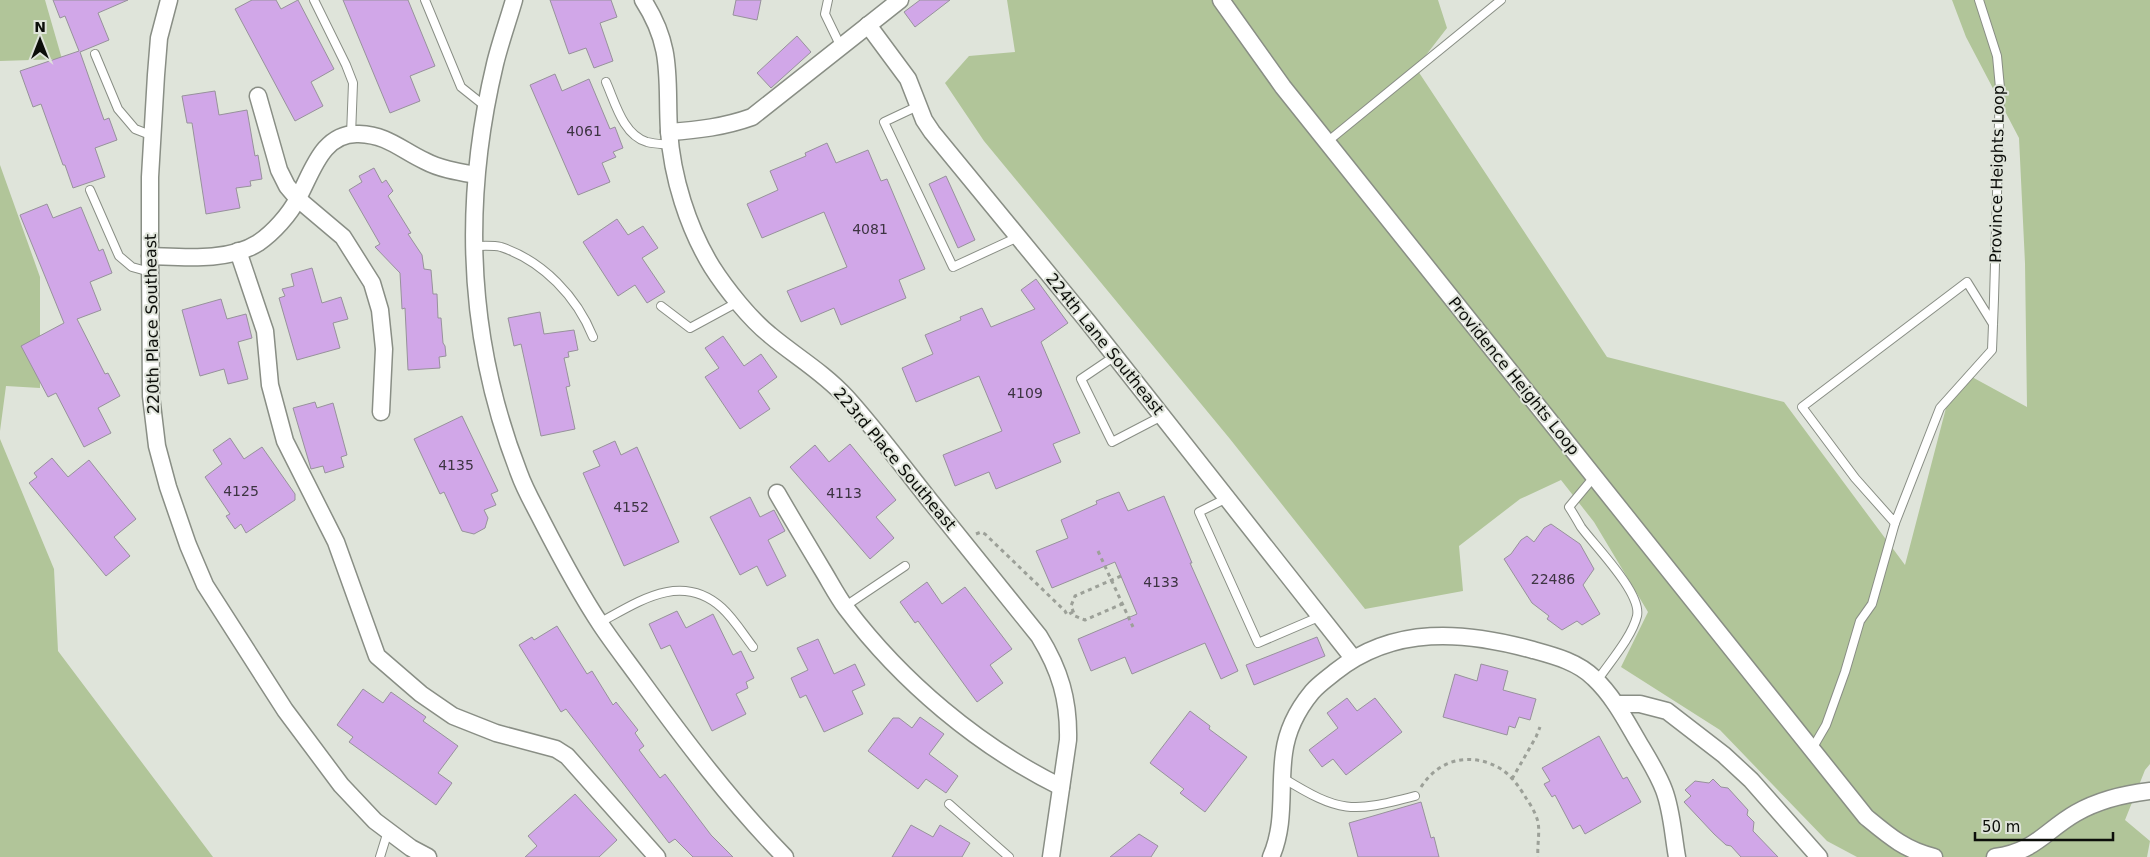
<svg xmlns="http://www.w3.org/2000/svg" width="2150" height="857" font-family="'DejaVu Sans',sans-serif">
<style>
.green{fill:#b1c599}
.building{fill:#d1a7e8;stroke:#97929b}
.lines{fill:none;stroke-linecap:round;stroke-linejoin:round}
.service-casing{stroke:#898e85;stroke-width:10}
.minor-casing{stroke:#898e85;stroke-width:19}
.path{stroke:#9ca098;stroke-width:3;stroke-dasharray:4 4;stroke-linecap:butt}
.service{stroke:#fff;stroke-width:8}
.minor{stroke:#fff;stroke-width:16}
.labels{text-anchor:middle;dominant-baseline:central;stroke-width:4;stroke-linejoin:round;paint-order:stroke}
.number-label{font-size:14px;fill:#3d3442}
.street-label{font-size:16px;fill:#0c0e0a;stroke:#dfe4da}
</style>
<rect width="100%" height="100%" fill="#dfe4da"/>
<g class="green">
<path d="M 0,0 L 45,0 L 62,59 L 0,61 Z"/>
<path d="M 1007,0 L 1438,0 L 1447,28 L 1416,68 L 1607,357 L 1784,402 L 1905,565 L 1946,408 L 1972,377 L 2027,407 L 2025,263 L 2019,138 L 1966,37 L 1952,0 L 2150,0 L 2150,764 L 2145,770 L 2125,820 L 2150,841 L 2147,857 L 1857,857 L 1827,841 L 1720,730 L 1621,667 L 1648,612 L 1594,522 L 1561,480 L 1520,499 L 1459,546 L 1463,591 L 1365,609 L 1230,439 L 984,141 L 945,83 L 969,56 L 1015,52 Z"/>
<path d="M 0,165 L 40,277 L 40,388 L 6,386 L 0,431 Z"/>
<path d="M 0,439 L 54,569 L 58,651 L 213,857 L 0,857 Z"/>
</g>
<g class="building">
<path d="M 53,0 L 128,0 L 98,13 L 109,40 L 80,52 L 104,120 L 109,118 L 117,140 L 95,148 L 105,177 L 73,188 L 65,165 L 63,165 L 41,104 L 33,107 L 20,71 L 79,51 L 65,16 L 60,18 Z"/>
<path d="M 252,0 L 276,0 L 281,9 L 298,0 L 334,69 L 311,82 L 323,106 L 295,121 L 235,9 Z"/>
<path d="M 343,0 L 408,0 L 435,66 L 410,76 L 420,101 L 390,113 Z"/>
<path d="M 550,0 L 611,0 L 617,17 L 600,23 L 613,61 L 594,68 L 586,48 L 569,54 Z"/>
<path d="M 736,0 L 761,0 L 757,20 L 733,15 Z"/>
<path d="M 920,0 L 950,0 L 915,27 L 904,12 Z"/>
<path d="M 797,36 L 811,52 L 771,88 L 757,73 Z"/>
<path d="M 555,74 L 562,91 L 589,79 L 610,129 L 615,127 L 623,148 L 613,152 L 616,157 L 602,163 L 610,182 L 578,195 L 530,85 Z"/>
<path d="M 215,91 L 219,115 L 247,110 L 255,156 L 258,155 L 262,179 L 250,181 L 251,186 L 236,188 L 240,208 L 206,214 L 192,123 L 187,123 L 182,96 Z"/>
<path d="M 827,143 L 836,163 L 868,150 L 881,181 L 887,179 L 925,269 L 899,280 L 906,298 L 841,325 L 834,308 L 801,322 L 787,291 L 847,267 L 824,212 L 762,238 L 747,204 L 778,190 L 770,171 L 806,156 L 805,153 Z"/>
<path d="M 374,168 L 382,183 L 386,180 L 393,191 L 388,196 L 411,233 L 408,234 L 422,255 L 424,269 L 431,270 L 433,294 L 437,294 L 438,318 L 441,318 L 443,343 L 445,346 L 446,356 L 439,357 L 440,368 L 408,370 L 405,308 L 402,309 L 400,273 L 375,247 L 380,244 L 349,190 L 362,182 L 359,176 Z"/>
<path d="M 946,176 L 975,240 L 958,248 L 929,184 Z"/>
<path d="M 47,204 L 53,218 L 81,207 L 99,251 L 103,249 L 112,273 L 90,282 L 101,310 L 77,319 L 105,374 L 108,373 L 120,396 L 98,408 L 111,433 L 84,447 L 56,393 L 48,397 L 21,346 L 64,323 L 20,215 Z"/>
<path d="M 617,219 L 628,235 L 643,226 L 658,248 L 642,258 L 665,292 L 647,303 L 635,285 L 618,296 L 583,242 Z"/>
<path d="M 312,268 L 322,303 L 341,297 L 348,319 L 333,323 L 340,348 L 297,360 L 279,298 L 285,296 L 282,289 L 294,286 L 291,274 Z"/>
<path d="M 1036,279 L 1068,323 L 1041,342 L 1080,433 L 1053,444 L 1061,462 L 996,489 L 989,472 L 955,486 L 943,455 L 1002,431 L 979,376 L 916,402 L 902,368 L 933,354 L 925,335 L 961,320 L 960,317 L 982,308 L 991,327 L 1035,309 L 1021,290 Z"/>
<path d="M 221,299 L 227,319 L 246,314 L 252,338 L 238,342 L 248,379 L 228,384 L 224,369 L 200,376 L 182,310 Z"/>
<path d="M 540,312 L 544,334 L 574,330 L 578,350 L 568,352 L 569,357 L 564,358 L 570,386 L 566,387 L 575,429 L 541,436 L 521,344 L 514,346 L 508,318 Z"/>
<path d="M 723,336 L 744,366 L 761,354 L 777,377 L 758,391 L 770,409 L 740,429 L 705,377 L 719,368 L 705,348 Z"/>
<path d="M 315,402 L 317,408 L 333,403 L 347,455 L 341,457 L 344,467 L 325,473 L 323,466 L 311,469 L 293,408 Z"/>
<path d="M 462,416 L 498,491 L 491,494 L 496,505 L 484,510 L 488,518 L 485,528 L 474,534 L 462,531 L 444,492 L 440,494 L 414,439 Z"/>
<path d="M 230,438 L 244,459 L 262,447 L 295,494 L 295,500 L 246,533 L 241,524 L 235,529 L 226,516 L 230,514 L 205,477 L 222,464 L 213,450 Z"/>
<path d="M 615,441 L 621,455 L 637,447 L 679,542 L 624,566 L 583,473 L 600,466 L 593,451 Z"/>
<path d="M 850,444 L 896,500 L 876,517 L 894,538 L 870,559 L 790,467 L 815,445 L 829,462 Z"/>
<path d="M 52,458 L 68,477 L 89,460 L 136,519 L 114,537 L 130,556 L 106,576 L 29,483 L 37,477 L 34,473 Z"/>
<path d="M 1119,492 L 1128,511 L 1164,496 L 1192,563 L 1190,563 L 1238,671 L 1221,679 L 1205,643 L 1132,674 L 1125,657 L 1091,671 L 1078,639 L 1137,614 L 1115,562 L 1052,588 L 1036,551 L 1068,538 L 1061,520 L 1097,504 L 1096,501 Z"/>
<path d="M 750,497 L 760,517 L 774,510 L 785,531 L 768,540 L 786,576 L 767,586 L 757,566 L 740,575 L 710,517 Z"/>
<path d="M 1551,524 L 1580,544 L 1594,569 L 1583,585 L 1600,614 L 1582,625 L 1577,621 L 1562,630 L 1547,619 L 1549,616 L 1532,603 L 1504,559 L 1511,554 L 1521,540 L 1527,536 L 1534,542 L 1544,528 Z"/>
<path d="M 927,582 L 942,604 L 965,587 L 1012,649 L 990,665 L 1003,683 L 977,702 L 918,621 L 915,623 L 900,602 Z"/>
<path d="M 677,611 L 686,628 L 713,614 L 733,655 L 741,651 L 754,678 L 746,682 L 748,688 L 736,694 L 746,714 L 712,731 L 670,645 L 661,649 L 649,624 Z"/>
<path d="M 557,626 L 587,674 L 592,671 L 613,705 L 616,702 L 638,730 L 635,733 L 644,746 L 639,750 L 660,778 L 665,774 L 711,835 L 733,857 L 693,857 L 675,839 L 669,843 L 566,709 L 561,712 L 519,645 L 532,637 L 534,640 Z"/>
<path d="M 1317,637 L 1325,656 L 1254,685 L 1246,665 Z"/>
<path d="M 818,639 L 834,674 L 855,664 L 865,685 L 852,691 L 863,714 L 824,732 L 806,695 L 800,698 L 791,678 L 808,670 L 797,648 Z"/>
<path d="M 1481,664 L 1508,671 L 1503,690 L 1536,699 L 1530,720 L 1519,717 L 1515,728 L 1509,726 L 1507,735 L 1443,717 L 1455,674 L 1477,681 Z"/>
<path d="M 363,689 L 383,703 L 391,692 L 426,717 L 423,721 L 458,746 L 438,773 L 452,783 L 436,805 L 349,742 L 353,737 L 337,725 Z"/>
<path d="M 1347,698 L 1357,711 L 1375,698 L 1402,732 L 1346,775 L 1333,759 L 1322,767 L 1309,750 L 1338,728 L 1327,713 Z"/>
<path d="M 1190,711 L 1210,726 L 1209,729 L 1247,757 L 1205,812 L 1180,793 L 1184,789 L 1150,763 Z"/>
<path d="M 920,717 L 944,734 L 929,754 L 958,776 L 946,793 L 926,779 L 918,789 L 868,751 L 893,718 L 899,718 L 912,728 Z"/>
<path d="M 1599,736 L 1623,779 L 1627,777 L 1641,802 L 1585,834 L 1580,825 L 1573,829 L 1555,795 L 1552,797 L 1544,784 L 1550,781 L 1542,768 Z"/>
<path d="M 1713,779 L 1721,787 L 1728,788 L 1748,810 L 1747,815 L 1754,822 L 1753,831 L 1778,857 L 1741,857 L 1731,846 L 1726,845 L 1714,834 L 1684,802 L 1691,796 L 1685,790 L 1695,781 L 1709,783 Z"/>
<path d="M 575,794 L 617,840 L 599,857 L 525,857 L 537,846 L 528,836 Z"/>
<path d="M 1421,802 L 1431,838 L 1434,837 L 1439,857 L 1358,857 L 1349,823 Z"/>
<path d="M 911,825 L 933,837 L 940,825 L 970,843 L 962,857 L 892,857 Z"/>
<path d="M 1139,834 L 1158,846 L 1151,857 L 1110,857 Z"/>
</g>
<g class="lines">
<g class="service-casing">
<g id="service">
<path d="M 314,0 L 346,65 L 353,83 L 351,135"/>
<path d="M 425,0 L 461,87 L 486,107"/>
<path d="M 828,0 L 825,14 L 841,47"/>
<path d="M 1979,0 L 1997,56 L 2000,88 L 1994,299 L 1992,350 L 1940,408 L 1895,523 L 1855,478 L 1802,407 L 1967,282 L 1993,324"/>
<path d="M 95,54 L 118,109 L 135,129 L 153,136"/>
<path d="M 606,82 C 615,102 623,135 647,142 C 655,144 663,144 671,145"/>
<path d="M 918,106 L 884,122 L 953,267 L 1018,237"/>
<path d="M 1327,142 L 1501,0"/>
<path d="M 90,190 L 119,256 L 132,267 L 150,272"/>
<path d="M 473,246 C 482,246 493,245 501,247 C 543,261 577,297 593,337"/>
<path d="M 661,306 L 690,328 L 738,302"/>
<path d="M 1115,356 L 1081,379 L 1112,442 L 1162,416"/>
<path d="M 1594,477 L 1569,507 C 1573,513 1577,520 1581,527 C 1594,545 1642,593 1637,616 C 1632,637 1609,663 1597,681"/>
<path d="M 1227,498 L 1199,512 L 1258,643 L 1321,616"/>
<path d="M 844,607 L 905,566"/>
<path d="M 599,623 C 638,602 681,571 722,608 C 734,619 743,634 753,647"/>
<path d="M 1812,749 L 1826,725 L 1845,672 L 1860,621 L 1872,604 L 1895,523"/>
<path d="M 1283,778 C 1340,813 1351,813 1415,796"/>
<path d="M 949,804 L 1009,857"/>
<path d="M 380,857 L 388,831"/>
</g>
</g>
<g class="minor-casing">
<g id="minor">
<path d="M 169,0 L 159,38 L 156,75 L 150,177 L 150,256 L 151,396 L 157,446 L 168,487 L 188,545 L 205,585 L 285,710 L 341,785 L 375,821 L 411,848 L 428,857"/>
<path d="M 514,0 C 508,21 500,43 495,64 C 462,202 467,340 519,473 C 525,490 534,505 542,521 C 560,556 579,592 601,625 C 613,643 627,661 640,679 C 685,741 732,803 785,857"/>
<path d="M 643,0 C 674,48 666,79 669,131 C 672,177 688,228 712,267 C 726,289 750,319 770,335 C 795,356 823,372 846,397 C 876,430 903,467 931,502 C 967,547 1003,591 1039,636 C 1060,670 1069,700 1068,740 L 1051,857"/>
<path d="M 1221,0 L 1283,87 L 1866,817 C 1889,836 1905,850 1934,857"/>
<path d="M 868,25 L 908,79 L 924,120 L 932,132 L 1088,322 L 1353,658"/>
<path d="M 258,96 L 279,170 L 287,186 L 298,199 L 343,237 L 372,283 L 380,310 L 384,349 L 381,412"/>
<path d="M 669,132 C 698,130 724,127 752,117 L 900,0"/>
<path d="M 238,251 L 265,331 L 270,385 L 285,441 L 336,542 L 377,656 L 421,694 L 453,716 L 496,733 L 556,749 L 567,756 L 657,857"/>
<path d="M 150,256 C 183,257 228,262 258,243 C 273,233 290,214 298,198 C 312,173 322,132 359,134 C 388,135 401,150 425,161 C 440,169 459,172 476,175"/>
<path d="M 777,493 C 792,519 807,544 822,569 C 830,582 837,596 846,608 C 902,682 978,746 1061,787"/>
<path d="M 1616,704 L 1640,704 L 1667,711 L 1724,755 L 1751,780 L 1819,857"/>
<path d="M 1271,857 C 1286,823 1279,788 1284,753 C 1287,730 1298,709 1312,692 C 1319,684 1328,678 1335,672 C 1394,625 1465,631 1533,650 C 1555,656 1578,662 1594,678 C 1614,697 1626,721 1639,743 C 1648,758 1658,774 1664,790 C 1672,811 1673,835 1677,857"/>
<path d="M 1995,857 C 2035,852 2046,830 2076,813 C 2099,800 2124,794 2150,791"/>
</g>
</g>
<g class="path">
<path d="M 976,534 L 981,532 L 985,534 L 1065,611 L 1067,615 L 1073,612"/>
<path d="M 1098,551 L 1133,627"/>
<path d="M 1121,576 L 1075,596 L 1071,606 L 1075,616 L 1085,620 L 1122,604"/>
<path d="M 1512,779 L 1536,737 L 1540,727"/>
<path d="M 1421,787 C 1439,759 1471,751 1501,769 C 1511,775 1520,788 1526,798 C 1531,805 1536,814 1538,822 C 1540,833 1537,846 1538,857"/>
</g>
<use href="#service" class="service"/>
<use href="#minor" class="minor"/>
</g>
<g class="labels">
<g class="number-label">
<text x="584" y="131">4061</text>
<text x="870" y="229">4081</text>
<text x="1025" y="393">4109</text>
<text x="456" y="465">4135</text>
<text x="241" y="491">4125</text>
<text x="844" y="493">4113</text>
<text x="631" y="507">4152</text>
<text x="1553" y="579">22486</text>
<text x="1161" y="582">4133</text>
</g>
<g class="street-label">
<text transform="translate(1997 174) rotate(-89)">Province Heights Loop</text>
<text transform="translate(152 324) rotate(-91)">220th Place Southeast</text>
<text transform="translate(1105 344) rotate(51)">224th Lane Southeast</text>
<text transform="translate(1514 376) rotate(51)">Providence Heights Loop</text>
<text transform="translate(895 459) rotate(50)">223rd Place Southeast</text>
</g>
</g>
<g transform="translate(40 40)" stroke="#dfe4da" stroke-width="4" paint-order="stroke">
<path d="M0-4L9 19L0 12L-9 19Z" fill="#0c0e0a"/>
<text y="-8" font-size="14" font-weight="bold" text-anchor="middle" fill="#0c0e0a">N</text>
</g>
<path d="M1975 832v8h138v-8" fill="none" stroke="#0c0e0a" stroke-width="2.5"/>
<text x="1982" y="832" font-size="15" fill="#0c0e0a" stroke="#dfe4da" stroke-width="4" paint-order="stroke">50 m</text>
</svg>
